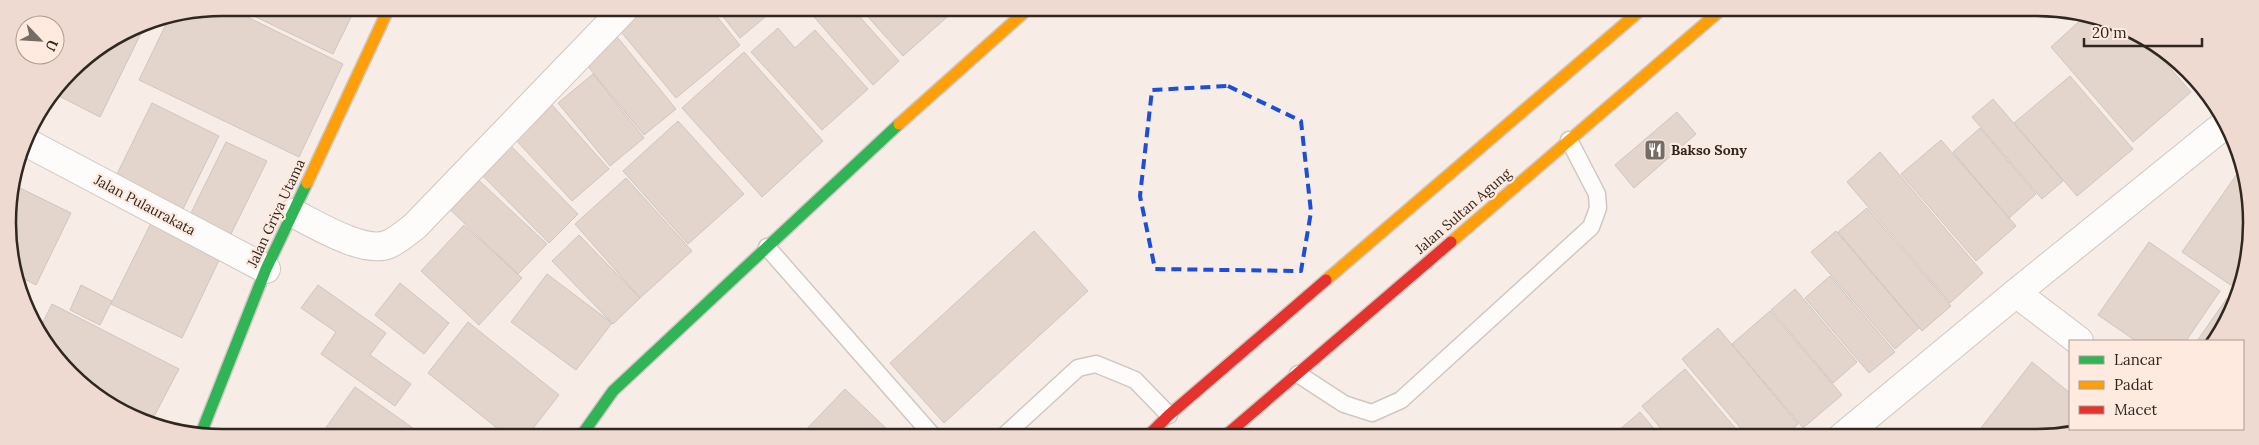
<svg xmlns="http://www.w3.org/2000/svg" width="2259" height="445" font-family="Lora,serif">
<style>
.building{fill:#e4d5cc;stroke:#cfc6c1}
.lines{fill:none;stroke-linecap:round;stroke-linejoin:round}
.lane-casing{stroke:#d0c7c2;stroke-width:19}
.street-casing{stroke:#d0c7c2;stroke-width:30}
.fast-casing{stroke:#d0c7c2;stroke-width:14}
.slow-casing{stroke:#d0c7c2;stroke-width:14}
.jam-casing{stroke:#d0c7c2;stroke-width:14}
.lane{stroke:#fefcfb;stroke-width:16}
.street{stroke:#fefcfb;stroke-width:28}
.fast{stroke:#30b455;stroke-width:11}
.slow{stroke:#ff9f0a;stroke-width:11}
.jam{stroke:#e5322d;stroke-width:11}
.marked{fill:none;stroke:#1d4ed8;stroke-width:4;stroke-dasharray:10 6;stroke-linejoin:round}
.labels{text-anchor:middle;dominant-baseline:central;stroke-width:4.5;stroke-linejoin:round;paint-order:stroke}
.poi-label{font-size:14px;font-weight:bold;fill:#302721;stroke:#feeadf;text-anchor:start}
.street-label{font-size:14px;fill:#302721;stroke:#feeadf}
.rim{fill:none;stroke:#302721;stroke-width:2.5}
</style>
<rect width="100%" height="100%" fill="#f7ece6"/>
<g class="building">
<path d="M 222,8 L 229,8 L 343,64 L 299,157 L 139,80 L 169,18 Z"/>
<path d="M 260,8 L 352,8 L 355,9 L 333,54 L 256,17 Z"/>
<path d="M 640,8 L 710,8 L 740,45 L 676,98 L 617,27 Z"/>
<path d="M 716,8 L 774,8 L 775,9 L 740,38 Z"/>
<path d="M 812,8 L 852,8 L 899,61 L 873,85 L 809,11 Z"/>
<path d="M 860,8 L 953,8 L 955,10 L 903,56 Z"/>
<path d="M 2085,16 L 2142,36 L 2191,92 L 2133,142 L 2051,47 Z"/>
<path d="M 146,23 L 100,117 L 55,94 L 71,70 L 140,24 Z"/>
<path d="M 778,28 L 795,48 L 815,30 L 868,89 L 822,130 L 751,52 Z"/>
<path d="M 613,32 L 676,109 L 644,135 L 581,58 Z"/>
<path d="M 744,52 L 823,141 L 762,197 L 682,108 Z"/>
<path d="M 593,74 L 644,138 L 610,166 L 558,103 Z"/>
<path d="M 2070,76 L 2133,149 L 2077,196 L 2014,123 Z"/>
<path d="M 1993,99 L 2063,181 L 2042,199 L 1972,117 Z"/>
<path d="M 152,103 L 219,136 L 183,209 L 116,176 Z"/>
<path d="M 552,105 L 609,169 L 572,201 L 515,139 Z"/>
<path d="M 1677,112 L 1696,134 L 1634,188 L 1615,165 Z"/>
<path d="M 678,121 L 744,194 L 688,244 L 623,171 Z"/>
<path d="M 1980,128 L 2036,194 L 2009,218 L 1953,152 Z"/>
<path d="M 1941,140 L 2016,226 L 1976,261 L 1901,174 Z"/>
<path d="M 226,142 L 267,161 L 231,234 L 190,215 Z"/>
<path d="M 507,142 L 578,214 L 549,243 L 477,170 Z"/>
<path d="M 1880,152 L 1983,273 L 1950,303 L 1847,182 Z"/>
<path d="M 470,172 L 547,244 L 518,274 L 442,202 Z"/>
<path d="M 2237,174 L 2245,179 L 2250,250 L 2238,290 L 2182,252 Z"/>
<path d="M 626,178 L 692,251 L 640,298 L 575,224 Z"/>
<path d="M 14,185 L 71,213 L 36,285 L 17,275 L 8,209 Z"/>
<path d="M 1867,208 L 1951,306 L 1922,331 L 1838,232 Z"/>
<path d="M 153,219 L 223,252 L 182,338 L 111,304 Z"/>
<path d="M 464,225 L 522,278 L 479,325 L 421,271 Z"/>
<path d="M 1034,231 L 1088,291 L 944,423 L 890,363 Z"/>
<path d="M 1836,231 L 1919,328 L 1895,349 L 1811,252 Z"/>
<path d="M 579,235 L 640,298 L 613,324 L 552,261 Z"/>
<path d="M 2149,242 L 2220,291 L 2186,341 L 2136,341 L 2098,315 Z"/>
<path d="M 547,274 L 612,323 L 576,370 L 511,322 Z"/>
<path d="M 1830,276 L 1895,352 L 1869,373 L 1805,298 Z"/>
<path d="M 400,283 L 449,323 L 424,354 L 375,315 Z"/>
<path d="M 81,285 L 112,301 L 100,325 L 70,310 Z"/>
<path d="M 318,285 L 386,333 L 370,355 L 411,384 L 395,406 L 321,354 L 336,332 L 301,308 Z"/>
<path d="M 1795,289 L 1857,362 L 1833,383 L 1771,310 Z"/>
<path d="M 2227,298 L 2234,302 L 2229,318 L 2212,341 L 2197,341 Z"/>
<path d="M 52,304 L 179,369 L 151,422 L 127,415 L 61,364 L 40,328 Z"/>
<path d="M 1770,311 L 1842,395 L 1803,428 L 1732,344 Z"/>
<path d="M 468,322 L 559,395 L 527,436 L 507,436 L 428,373 Z"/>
<path d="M 1718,328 L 1798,424 L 1784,437 L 1748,437 L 1682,359 Z"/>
<path d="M 2032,362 L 2070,393 L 2071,429 L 2068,433 L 2051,437 L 1974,437 Z"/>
<path d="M 1685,369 L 1743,437 L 1668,437 L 1642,406 Z"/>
<path d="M 355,387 L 417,431 L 414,436 L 320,436 Z"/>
<path d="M 845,389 L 894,436 L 800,436 Z"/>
<path d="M 1640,412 L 1661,437 L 1611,437 Z"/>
</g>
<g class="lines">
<g class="lane-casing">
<g id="lane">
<path d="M 767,247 L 933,436"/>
<path d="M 1298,374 L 1344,404 L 1372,413 L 1401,400 L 1591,227 L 1598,208 L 1597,194 L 1569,140"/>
<path d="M 1004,436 L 1078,368 L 1096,364 L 1135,380 L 1169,415"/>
</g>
</g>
<g class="street-casing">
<g id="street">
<path d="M 24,141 L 266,269"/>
<path d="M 293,213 C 315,224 365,255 389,244 C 398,240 407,232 415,226 L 625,8"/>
<path d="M 2016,293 L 2079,341"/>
<path d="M 1842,437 L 2016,293 L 2224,125"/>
</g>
</g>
<g class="fast-casing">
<g id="fast">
<path d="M 200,436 L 266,269 L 307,183"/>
<path d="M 581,436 L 613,391 L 899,124"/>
</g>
</g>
<g class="slow-casing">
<g id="slow">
<path d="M 899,124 L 1029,8"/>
<path d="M 307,183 L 389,8"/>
<path d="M 1451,242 L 1722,9"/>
<path d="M 1326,280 L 1642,9"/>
</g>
</g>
<g class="jam-casing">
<g id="jam">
<path d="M 1148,436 L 1169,415 L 1326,280"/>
<path d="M 1225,436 L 1451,242"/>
</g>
</g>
<use href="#lane" class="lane"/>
<use href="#street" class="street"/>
<use href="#fast" class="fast"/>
<use href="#slow" class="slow"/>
<use href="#jam" class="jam"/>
</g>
<path class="marked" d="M 1228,86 L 1301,121 L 1311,212 L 1301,271 L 1155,269 L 1140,196 L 1152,90 Z"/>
<defs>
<g id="restaurant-square" transform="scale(1.125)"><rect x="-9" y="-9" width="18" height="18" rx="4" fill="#766c66" stroke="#feeadf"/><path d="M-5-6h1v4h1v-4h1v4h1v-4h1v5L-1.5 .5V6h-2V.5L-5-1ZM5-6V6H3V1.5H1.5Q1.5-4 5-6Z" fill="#fff"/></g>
</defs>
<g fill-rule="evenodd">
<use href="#restaurant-square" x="1655" y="150"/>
</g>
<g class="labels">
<g class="poi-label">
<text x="1671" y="150">Bakso Sony</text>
</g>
<g class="street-label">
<text transform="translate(145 205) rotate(28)">Jalan Pulaurakata</text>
<text transform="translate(1463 211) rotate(-41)">Jalan Sultan Agung</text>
<text transform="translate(276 213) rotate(-65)">Jalan Griya Utama</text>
</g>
</g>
<path d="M0 0H2259V445H0ZM222 16H2037A206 206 0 0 1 2243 222V223A206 206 0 0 1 2037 429H222A206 206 0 0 1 16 223V222A206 206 0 0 1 222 16Z" fill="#eedad0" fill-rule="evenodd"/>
<path class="rim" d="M222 16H2037A206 206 0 0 1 2243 222V223A206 206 0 0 1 2037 429H222A206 206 0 0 1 16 223V222A206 206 0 0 1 222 16Z"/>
<rect x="2069" y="340" width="175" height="90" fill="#feeadf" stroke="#ac9c93"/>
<rect x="2079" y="356" width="25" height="8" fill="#30b455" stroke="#ac9c93"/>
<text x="2114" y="365" font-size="15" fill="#302721">Lancar</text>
<rect x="2079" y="381" width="25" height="8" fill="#ff9f0a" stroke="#ac9c93"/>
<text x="2114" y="390" font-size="15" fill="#302721">Padat</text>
<rect x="2079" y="406" width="25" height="8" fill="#e5322d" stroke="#ac9c93"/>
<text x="2114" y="415" font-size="15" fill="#302721">Macet</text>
<g transform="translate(40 40) rotate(115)"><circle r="24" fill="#feeadf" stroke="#ac9c93"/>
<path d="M0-4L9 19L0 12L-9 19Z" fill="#766c66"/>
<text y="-8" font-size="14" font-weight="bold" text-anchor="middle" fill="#302721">U</text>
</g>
<path d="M2084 38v8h118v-8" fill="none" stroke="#302721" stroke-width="2.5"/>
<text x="2092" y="38" font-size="15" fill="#302721" stroke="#feeadf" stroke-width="4" paint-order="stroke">20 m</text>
</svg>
